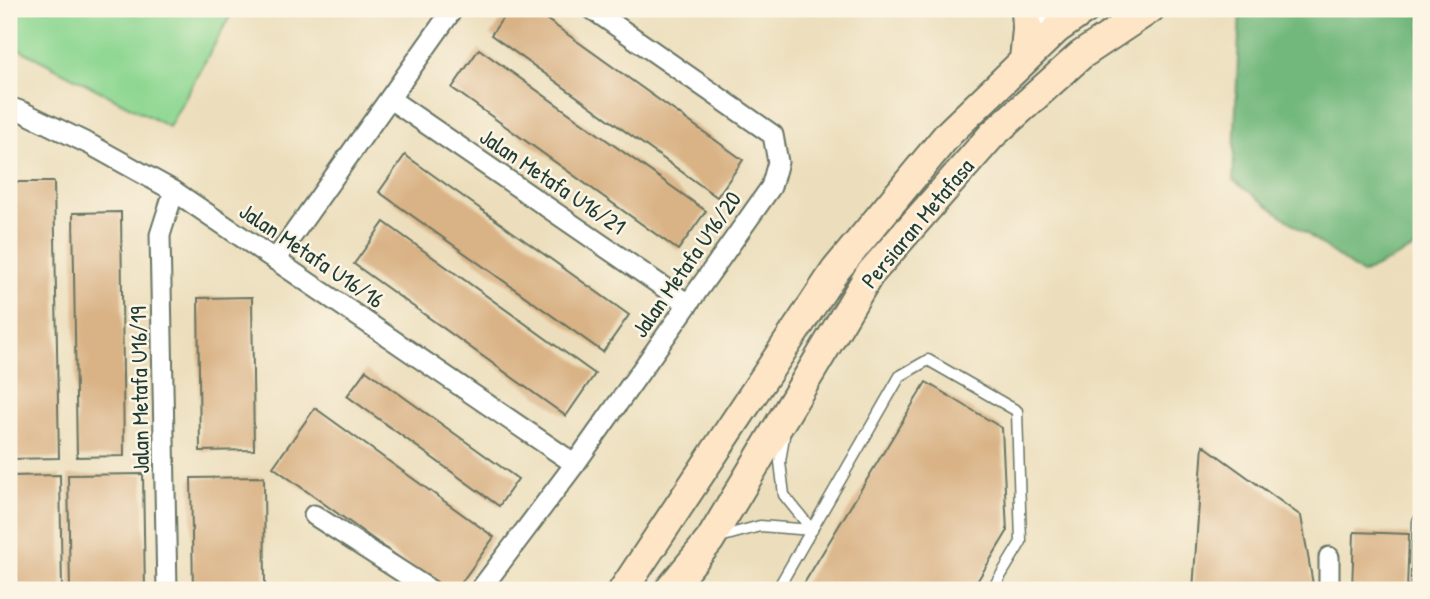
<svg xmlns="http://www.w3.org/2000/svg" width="1430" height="599" font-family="'Patrick Hand',sans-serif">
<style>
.green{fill:#8ed792;stroke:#568a63;stroke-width:2}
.forest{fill:#72b87c;stroke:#487a58;stroke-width:2}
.building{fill:#d9b285}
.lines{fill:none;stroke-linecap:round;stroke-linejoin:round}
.service-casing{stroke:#677564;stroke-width:13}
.minor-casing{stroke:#677564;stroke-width:23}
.tertiary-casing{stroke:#677564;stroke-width:28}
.secondary-casing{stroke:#677564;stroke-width:32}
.service{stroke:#fff;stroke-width:10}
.minor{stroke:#fff;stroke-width:19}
.tertiary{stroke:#fff;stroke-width:24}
.secondary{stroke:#fee5c5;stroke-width:28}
.labels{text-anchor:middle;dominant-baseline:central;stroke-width:5;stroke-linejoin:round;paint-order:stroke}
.street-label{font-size:23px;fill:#1f3d34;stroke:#fcf5e5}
</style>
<rect width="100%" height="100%" fill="#fcf5e5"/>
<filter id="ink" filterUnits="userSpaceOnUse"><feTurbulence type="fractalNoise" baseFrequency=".0143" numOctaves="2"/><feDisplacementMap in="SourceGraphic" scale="14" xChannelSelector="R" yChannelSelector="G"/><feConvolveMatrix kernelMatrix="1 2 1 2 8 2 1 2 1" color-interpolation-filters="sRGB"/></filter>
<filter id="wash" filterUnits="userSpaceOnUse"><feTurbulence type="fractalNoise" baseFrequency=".00686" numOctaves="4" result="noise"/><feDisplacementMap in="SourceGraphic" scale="28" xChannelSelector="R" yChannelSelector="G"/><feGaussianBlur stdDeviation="1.57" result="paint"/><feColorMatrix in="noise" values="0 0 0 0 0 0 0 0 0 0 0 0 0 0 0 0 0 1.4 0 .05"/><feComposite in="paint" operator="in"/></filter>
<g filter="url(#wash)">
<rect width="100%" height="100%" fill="#ecdebc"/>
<path class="green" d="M 9,9 L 234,9 L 169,127 L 9,44 Z"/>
<path class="forest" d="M 1240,9 L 1421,9 L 1421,245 L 1362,274 L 1233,180 Z"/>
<g id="blocks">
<g class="building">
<path d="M 509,9 L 532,9 L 743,160 L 717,197 L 491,35 Z"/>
<path d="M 479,49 L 706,211 L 678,250 L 452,88 Z"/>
<path d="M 405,155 L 629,315 L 603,352 L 379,192 Z"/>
<path d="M 9,182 L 54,182 L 59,458 L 9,459 Z"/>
<path d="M 121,212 L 124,456 L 77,457 L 73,213 Z"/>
<path d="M 384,222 L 595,374 L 566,416 L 354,264 Z"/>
<path d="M 252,297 L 254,450 L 200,451 L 198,298 Z"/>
<path d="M 366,370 L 518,479 L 499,506 L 347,396 Z"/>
<path d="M 926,382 L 1002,428 L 1007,532 L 972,590 L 800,590 Z"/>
<path d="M 315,408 L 494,537 L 456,590 L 444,590 L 273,467 Z"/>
<path d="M 1203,445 L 1301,516 L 1314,590 L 1193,590 Z"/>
<path d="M 143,474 L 145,590 L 70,590 L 68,475 Z"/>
<path d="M 60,475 L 62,590 L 9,590 L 9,476 Z"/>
<path d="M 264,477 L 265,590 L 193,590 L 191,478 Z"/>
<path d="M 1354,532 L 1409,534 L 1407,590 L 1352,590 Z"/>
</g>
</g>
</g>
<g filter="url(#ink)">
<use href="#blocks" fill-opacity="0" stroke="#677564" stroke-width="2"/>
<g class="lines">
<g class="service-casing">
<g id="service">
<path d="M 784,436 L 780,462 L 784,495 L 812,530"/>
<path d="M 720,537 L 760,526 L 812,530"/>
<path d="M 777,590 L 900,376 L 928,360 L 1017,411 L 1021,542 L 992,590"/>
<path d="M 1416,590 L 1418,521"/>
</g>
</g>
<g class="minor-casing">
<g id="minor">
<path d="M 390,99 L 688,304"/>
<path d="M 9,107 L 23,112 L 91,145 L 174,191 L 575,464"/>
<path d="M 275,260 L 453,9"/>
<path d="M 314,515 L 430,590"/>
<path d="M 1329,557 L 1329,590"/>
<path d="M 167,590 L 160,235 L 174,191"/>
<path d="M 480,590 L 575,464 L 771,187 L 778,162 L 773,135 L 592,9"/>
</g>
</g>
<g class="tertiary-casing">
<path id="tertiary" d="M 1039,9 L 1057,29"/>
</g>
<g class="secondary-casing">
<g id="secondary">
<path d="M 1024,60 L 1027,29 L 1026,9"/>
<path d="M 623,590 L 835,271 L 949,133 L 1057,29 L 1086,9"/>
<path d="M 669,590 L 710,540 L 869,275 L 992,135 L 1081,55 L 1150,9"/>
</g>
</g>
<use href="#service" class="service"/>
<use href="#minor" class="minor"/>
<use href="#tertiary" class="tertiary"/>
<use href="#secondary" class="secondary"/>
</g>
</g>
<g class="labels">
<g class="street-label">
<text transform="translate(553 181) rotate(34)">Jalan Metafa U16/21</text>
<text transform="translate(917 223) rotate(-50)">Persiaran Metafasa</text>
<text transform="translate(312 255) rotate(34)">Jalan Metafa U16/16</text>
<text transform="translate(686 264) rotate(-55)">Jalan Metafa U16/20</text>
<text transform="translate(139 390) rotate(-91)">Jalan Metafa U16/19</text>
</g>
</g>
<rect width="1430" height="599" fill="none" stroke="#fcf5e5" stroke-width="35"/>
</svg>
